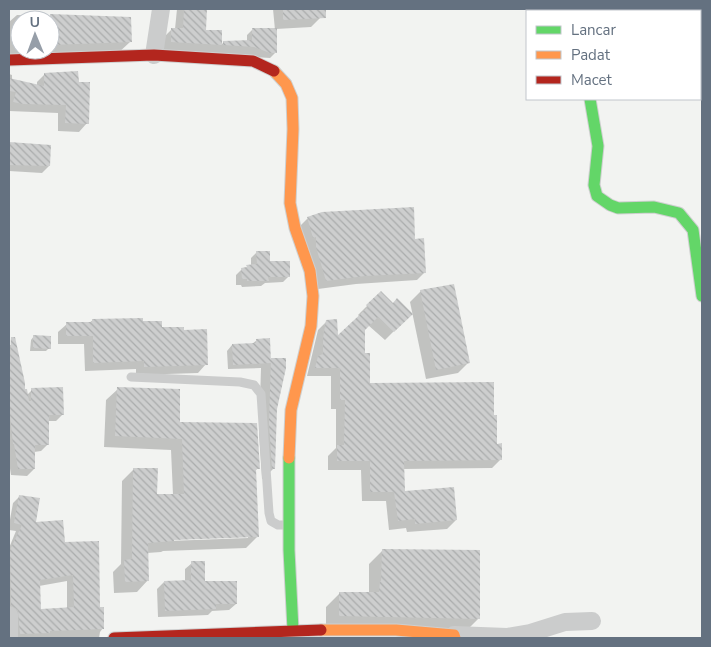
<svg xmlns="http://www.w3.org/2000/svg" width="711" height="647" font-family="'Nunito Sans',sans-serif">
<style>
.shadow{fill:#0003;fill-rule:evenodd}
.building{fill:url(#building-back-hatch);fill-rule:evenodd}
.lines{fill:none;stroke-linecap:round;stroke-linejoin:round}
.fast-casing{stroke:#cecfcf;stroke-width:13}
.slow-casing{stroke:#cecfcf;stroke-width:13}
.jam-casing{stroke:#cecfcf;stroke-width:13}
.lane{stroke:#cbcccc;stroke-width:9}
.street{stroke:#cbcccc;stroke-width:18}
.fast{stroke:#63d668;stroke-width:11}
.slow{stroke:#ff974d;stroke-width:11}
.jam{stroke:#b3261e;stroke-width:11}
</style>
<defs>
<pattern id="building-back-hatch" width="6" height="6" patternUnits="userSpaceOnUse" patternTransform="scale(1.25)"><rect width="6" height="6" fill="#cdcece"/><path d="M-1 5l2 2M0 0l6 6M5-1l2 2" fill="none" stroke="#aaacac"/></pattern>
</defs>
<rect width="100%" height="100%" fill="#f2f3f1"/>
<g class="shadow">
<path d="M 177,9 L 206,9 L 204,31 L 221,45 L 224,42 L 247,41 L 247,35 L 253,29 L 275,30 L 273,9 L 320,9 L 320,18 L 311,27 L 276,29 L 276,52 L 270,58 L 163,51 L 163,38 L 172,29 L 175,29 Z"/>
<path d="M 17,15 L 130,18 L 130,42 L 116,55 L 9,59 L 9,22 ZM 20,20 L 50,20 L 50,50 L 20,50 Z"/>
<path d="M 9,74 L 12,75 L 12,80 L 37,85 L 37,82 L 45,74 L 77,83 L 87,123 L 79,132 L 58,131 L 58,113 L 9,111 Z"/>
<path d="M 9,143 L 49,146 L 49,166 L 42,173 L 9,171 Z"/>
<path d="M 323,213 L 425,272 L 417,280 L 356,284 L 318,289 L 299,227 L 307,219 Z"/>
<path d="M 257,252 L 269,262 L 289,276 L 283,282 L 265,283 L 261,286 L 242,287 L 241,285 L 236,285 L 236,275 L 242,269 L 251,266 L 251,258 Z"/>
<path d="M 421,291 L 469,362 L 458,373 L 426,379 L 410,302 Z"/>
<path d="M 381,292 L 393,304 L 411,314 L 385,340 L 368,325 L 364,330 L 364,354 L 369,384 L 495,445 L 501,459 L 492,468 L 403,469 L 403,493 L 456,520 L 447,529 L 407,532 L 406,528 L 389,530 L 386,501 L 362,501 L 361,470 L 328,470 L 328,456 L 336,448 L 336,409 L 331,409 L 331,376 L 307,376 L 318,330 L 327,321 L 337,338 L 360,317 L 358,315 Z"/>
<path d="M 93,320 L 142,322 L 161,328 L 206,364 L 198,373 L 136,375 L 136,369 L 85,371 L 84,344 L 58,344 L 58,332 L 67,324 L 89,323 Z"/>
<path d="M 34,336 L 49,348 L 46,351 L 30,351 L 31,340 Z"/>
<path d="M 257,340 L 269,361 L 271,359 L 274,468 L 263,479 L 262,479 L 259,434 L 261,368 L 228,369 L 227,351 L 232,345 L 252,344 Z"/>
<path d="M 9,345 L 15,345 L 24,390 L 27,395 L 32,390 L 63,414 L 56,421 L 48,421 L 48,444 L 41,451 L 34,452 L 34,469 L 27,476 L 11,475 L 9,462 Z"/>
<path d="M 118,389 L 258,468 L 255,471 L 258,536 L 246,548 L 163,551 L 161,552 L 147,553 L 148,580 L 137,592 L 114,593 L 113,572 L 121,564 L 122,481 L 133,470 L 156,495 L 173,495 L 171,450 L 104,447 L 106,400 ZM 248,536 L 248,538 L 168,541 L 168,539 Z"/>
<path d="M 20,496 L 34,523 L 64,543 L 99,608 L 103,628 L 100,632 L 99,638 L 13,638 L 9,614 L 9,548 L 16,531 L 9,530 L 9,525 L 13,503 ZM 67,581 L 67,609 L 40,610 L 39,586 Z"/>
<path d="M 382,551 L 479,618 L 465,632 L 326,629 L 326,607 L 339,594 L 369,594 L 369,564 Z"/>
<path d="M 192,563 L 204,582 L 236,604 L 229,610 L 212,611 L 208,615 L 158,617 L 157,589 L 164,582 L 185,581 L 185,569 Z"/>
</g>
<g class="building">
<path d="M 184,9 L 207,9 L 206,30 L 222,30 L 222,45 L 171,42 L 171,28 L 183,28 Z"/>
<path d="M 283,9 L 326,9 L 326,18 L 283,20 Z"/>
<path d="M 50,14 L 131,17 L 132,42 L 50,45 Z"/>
<path d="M 252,28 L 277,28 L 277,53 L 270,53 L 254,47 L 223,45 L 223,41 L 252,40 Z"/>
<path d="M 78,71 L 79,82 L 90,82 L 89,124 L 65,123 L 66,105 L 23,104 L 13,102 L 16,92 L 9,91 L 9,78 L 44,86 L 44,73 Z"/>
<path d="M 9,142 L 51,145 L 50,166 L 9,165 Z"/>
<path d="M 414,207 L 415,239 L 424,238 L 426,273 L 365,276 L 326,281 L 316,247 L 316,237 L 313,238 L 307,217 L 322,212 Z"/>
<path d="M 256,251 L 270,251 L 270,261 L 290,261 L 290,277 L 268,277 L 269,281 L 247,281 L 247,279 L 242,279 L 241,268 L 247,267 L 246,265 L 257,264 Z"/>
<path d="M 454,284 L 470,363 L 436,370 L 420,290 Z"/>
<path d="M 381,291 L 393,303 L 397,298 L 413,314 L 394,332 L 378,317 L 365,330 L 365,353 L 370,353 L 370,383 L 494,382 L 494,415 L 497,415 L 497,444 L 502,443 L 502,460 L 404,461 L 405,491 L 454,487 L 457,520 L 415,524 L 415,519 L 398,521 L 394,492 L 370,492 L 370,461 L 337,461 L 337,445 L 344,445 L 345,400 L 340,400 L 340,368 L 315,368 L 318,356 L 323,354 L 323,338 L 326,320 L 337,319 L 338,335 L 368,307 L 366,305 Z"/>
<path d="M 143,318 L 143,321 L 162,321 L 162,327 L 184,327 L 184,330 L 207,329 L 208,365 L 144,367 L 144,361 L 93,363 L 93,336 L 66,336 L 66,322 L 92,322 L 92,319 Z"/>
<path d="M 33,335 L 51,336 L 51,349 L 33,348 Z"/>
<path d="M 11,337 L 15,337 L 25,383 L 25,389 L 27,389 L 29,401 L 31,401 L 31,388 L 63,387 L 64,415 L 49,415 L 49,445 L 35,445 L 35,469 L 18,469 L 14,444 L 13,444 L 10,416 L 9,416 L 10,389 L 9,389 L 9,377 Z"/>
<path d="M 270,338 L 271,363 L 233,365 L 232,344 L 256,343 L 256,339 Z"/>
<path d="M 271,358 L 286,358 L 286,368 L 277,409 L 275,469 L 272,469 L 269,423 Z"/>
<path d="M 117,387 L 180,389 L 180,422 L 257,423 L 260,469 L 256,469 L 259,537 L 174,540 L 174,541 L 148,543 L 149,581 L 125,582 L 124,560 L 132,559 L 133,468 L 158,468 L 157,494 L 184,494 L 182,439 L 115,436 Z"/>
<path d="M 19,495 L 40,498 L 36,522 L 63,520 L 65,542 L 99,541 L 100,607 L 104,607 L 104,629 L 50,631 L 50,633 L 20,634 L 18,610 L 11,605 L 10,550 L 22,525 L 14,523 ZM 73,575 L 74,607 L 41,609 L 40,580 Z"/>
<path d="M 382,549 L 480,550 L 480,619 L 339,616 L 339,592 L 379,592 L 380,581 L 381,581 Z"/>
<path d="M 191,561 L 205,561 L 205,581 L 237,581 L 237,604 L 216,604 L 216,609 L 165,611 L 164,581 L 191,580 Z"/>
</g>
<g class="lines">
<g class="fast-casing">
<g id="fast">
<path d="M 590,99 L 598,146 L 594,185 L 597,196 L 610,205 L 618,208 L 654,207 L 679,213 L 693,230 L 702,296"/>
<path d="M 289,458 L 289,550 L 293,630"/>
</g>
</g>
<g class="slow-casing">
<g id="slow">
<path d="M 274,71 L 286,84 L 292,98 L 293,129 L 290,203 L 295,228 L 310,271 L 313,296 L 311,326 L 291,410 L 289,458"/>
<path d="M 321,630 L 396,630 L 454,635 L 455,638"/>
</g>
</g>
<g class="jam-casing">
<g id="jam">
<path d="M 9,60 L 154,55 L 253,61 L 274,71"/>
<path d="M 114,638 L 321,630"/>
</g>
</g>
<path class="lane" d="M 131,377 L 240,382 L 254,385 L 261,394 L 269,513 L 271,521 L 278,525 L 287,525"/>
<g class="street">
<path d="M 572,9 L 572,11"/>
<path d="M 154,55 L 161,9"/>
<path d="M 9,615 L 9,638"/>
<path d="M 454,635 L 507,637 L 530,633 L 565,622 L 592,621"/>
</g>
<use href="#fast" class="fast"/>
<use href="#slow" class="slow"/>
<use href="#jam" class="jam"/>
</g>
<rect width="711" height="647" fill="none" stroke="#647180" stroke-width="20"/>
<rect x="526" y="10" width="175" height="90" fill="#ffffff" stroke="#c1c6cc"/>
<rect x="536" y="26" width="25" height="8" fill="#63d668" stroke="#c1c6cc"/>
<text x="571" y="35" font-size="15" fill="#647180">Lancar</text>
<rect x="536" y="51" width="25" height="8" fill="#ff974d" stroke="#c1c6cc"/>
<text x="571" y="60" font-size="15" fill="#647180">Padat</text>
<rect x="536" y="76" width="25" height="8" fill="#b3261e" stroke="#c1c6cc"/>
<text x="571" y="85" font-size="15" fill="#647180">Macet</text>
<g transform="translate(35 35) rotate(359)"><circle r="24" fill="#ffffff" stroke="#c1c6cc"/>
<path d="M0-4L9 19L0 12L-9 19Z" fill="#969ea8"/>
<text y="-8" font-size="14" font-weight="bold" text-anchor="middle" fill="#647180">U</text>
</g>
</svg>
